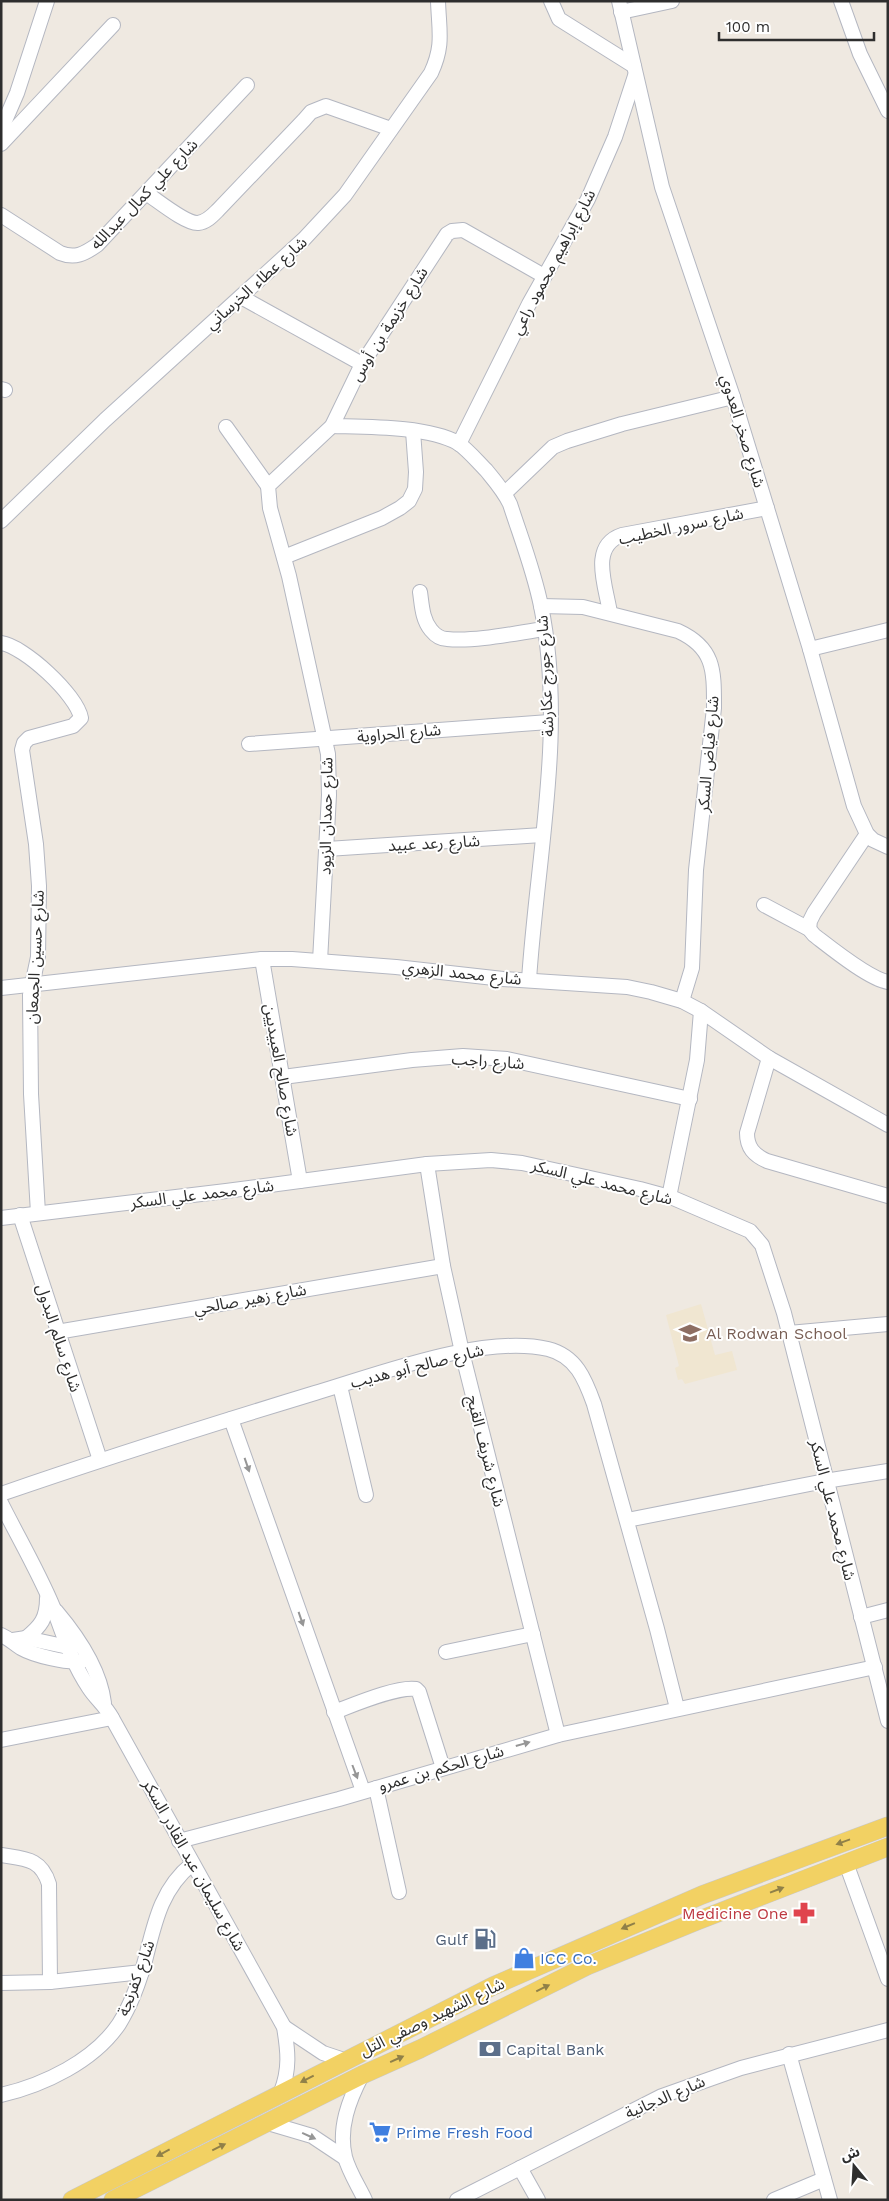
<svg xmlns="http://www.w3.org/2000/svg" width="889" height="2201" font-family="'Work Sans','Noto Sans Arabic',sans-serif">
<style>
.education{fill:#f0e6d1}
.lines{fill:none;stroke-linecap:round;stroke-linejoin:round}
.minor-casing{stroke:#b4b7c1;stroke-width:16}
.major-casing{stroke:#c9c9c9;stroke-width:19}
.minor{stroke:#fff;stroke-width:14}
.major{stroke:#f2d163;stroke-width:18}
.oneway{fill:#969696}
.oneway2{fill:#908048}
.labels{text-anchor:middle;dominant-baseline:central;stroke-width:4;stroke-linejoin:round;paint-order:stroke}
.street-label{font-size:16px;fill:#2e2e2e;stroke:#fff}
.education-label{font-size:16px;fill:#785e54;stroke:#fff;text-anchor:start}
.health-label{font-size:16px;fill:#be3a42;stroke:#fff;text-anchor:end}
.service-label{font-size:16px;fill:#4e5e75;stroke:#fff;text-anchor:end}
.shop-label{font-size:16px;fill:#366cbe;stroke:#fff;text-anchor:start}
</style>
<rect width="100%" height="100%" fill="#efe9e1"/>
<path class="education" d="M 701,1304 L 715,1355 L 732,1351 L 737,1370 L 685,1384 L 682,1379 L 678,1380 L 675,1368 L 679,1366 L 666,1315 Z"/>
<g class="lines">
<g class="minor-casing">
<g id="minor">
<path d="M 551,1 L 559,19 L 634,66"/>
<path d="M 619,1 L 662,187 L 733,397 L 810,649 L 854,806 L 867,834 L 873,840 L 888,847"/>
<path d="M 841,1 L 860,54 L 888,111"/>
<path d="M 621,12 L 672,1"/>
<path d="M 1,130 L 17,93 L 47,1"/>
<path d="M 1,144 L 113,25"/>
<path d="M 146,193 C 157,200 186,224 198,223 C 207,222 213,215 218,210 L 304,120 L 311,112 L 326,106 L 391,129"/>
<path d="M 1,215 L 60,253 C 75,259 84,254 97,245 L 247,85"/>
<path d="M 241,297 L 362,364"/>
<path d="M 1,389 L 5,390"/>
<path d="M 332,426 C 367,427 427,426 458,443 C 468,450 477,461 486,470 C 495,481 504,491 510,504 C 521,538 534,571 541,606 C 566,729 537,857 529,980"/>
<path d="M 226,427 L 268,486"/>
<path d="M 459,444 L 529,304 L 588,199 L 615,137 L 635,76"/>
<path d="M 505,493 L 553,447 L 567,441 L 622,424 L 733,397"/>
<path d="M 1,521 L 105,420 L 304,239 L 345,195 L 431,73 C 444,45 439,31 438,1"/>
<path d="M 284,557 L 382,518 L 400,508 L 409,501 L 415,489 L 416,472 L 413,431"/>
<path d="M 420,592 C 422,605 422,619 431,630 C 435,635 441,639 447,639 C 475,642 516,633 544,629"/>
<path d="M 541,606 L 583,607 L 678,631 C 715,648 714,671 714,708 L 696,870 L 692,968 L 682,1001"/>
<path d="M 610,613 C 606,586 589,546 622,535 L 767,508"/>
<path d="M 1,643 C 24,646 77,695 81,718 L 73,726 L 29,738 L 24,743 L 22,750 L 36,844 L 39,886 L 38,957 L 30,995 L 31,1094 L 38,1213"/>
<path d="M 810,649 L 888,630"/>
<path d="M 249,744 L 549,722"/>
<path d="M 327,849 L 542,835"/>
<path d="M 764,905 L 809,929 L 814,935 C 831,948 869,979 888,982"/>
<path d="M 809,929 L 810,921 L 814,913 L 867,834"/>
<path d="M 262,959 L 300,1181"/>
<path d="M 320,961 L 329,795 L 328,754 L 289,576 L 270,508 L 268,486 L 332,426 L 362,364 L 447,234 L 452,231 L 463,230 L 544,276"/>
<path d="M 1,988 L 262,959 L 292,959 L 396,967 L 503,979 L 627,987 L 651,992 L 682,1001 L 701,1011 L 769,1058 L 888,1125"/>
<path d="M 769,1058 L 747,1133 C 747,1148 754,1155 767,1161 L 888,1196"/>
<path d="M 283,1077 L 412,1060 L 463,1056 L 507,1059 L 690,1099"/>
<path d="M 427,1164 L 443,1266 L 462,1352 L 558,1735"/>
<path d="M 669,1197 L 697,1060 L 701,1011"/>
<path d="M 20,1215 L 100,1460"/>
<path d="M 1,1218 L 226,1191 L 427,1164 L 491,1160 L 522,1163 L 640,1189 L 673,1198 L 750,1231 L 762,1245 L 784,1313 L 888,1721"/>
<path d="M 57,1332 L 443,1266"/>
<path d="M 789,1333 L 888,1324"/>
<path d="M 340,1386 L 366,1495"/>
<path d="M 231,1419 L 363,1791"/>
<path d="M 1,1494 C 105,1458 210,1425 315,1393 C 379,1374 483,1334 548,1349 C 576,1356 585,1379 594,1404 L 657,1629 L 677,1708"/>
<path d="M 1,1503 C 18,1537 39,1573 53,1607 C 63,1634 72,1663 89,1688 C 96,1699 105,1705 112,1718 L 284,2027 C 288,2051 290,2069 281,2092"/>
<path d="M 627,1520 L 825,1481 L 888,1471"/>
<path d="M 56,1611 C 78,1637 100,1669 104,1703"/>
<path d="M 861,1617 L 888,1610"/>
<path d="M 1,1635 C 10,1639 13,1643 21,1648 C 33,1655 68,1664 82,1661"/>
<path d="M 26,1638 C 41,1626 47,1618 47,1598"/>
<path d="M 13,1640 L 26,1638 L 68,1647 L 73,1647"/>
<path d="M 446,1652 L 533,1634"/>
<path d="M 334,1712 C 353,1705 397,1686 416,1689 L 419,1692 L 443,1768"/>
<path d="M 1,1740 L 112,1718"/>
<path d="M 376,1788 L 399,1892"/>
<path d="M 179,1841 L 339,1799 L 558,1735 L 875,1667"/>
<path d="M 1,1855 C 25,1859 41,1858 49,1884 L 50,1982"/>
<path d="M 846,1863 L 888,1979"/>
<path d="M 1,1983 L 50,1982 L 142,1972"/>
<path d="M 284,2027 L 323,2053 L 344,2060"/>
<path d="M 789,2054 L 830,2200"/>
<path d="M 362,2075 C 349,2100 338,2128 345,2157 C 349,2172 359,2187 365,2200"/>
<path d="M 1,2095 C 44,2085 94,2061 119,2024 C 132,2003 140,1980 146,1957 C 155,1921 162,1888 192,1864"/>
<path d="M 268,2123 L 312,2136 L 345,2158"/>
<path d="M 520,2168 L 538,2200"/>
<path d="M 457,2200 L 662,2096 L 741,2068 L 888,2030"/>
<path d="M 774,2200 L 824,2179"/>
</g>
</g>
<g class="major-casing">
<g id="major">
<path d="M 72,2200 L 493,1986 L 702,1895 L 888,1826"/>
<path d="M 113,2200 L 362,2075 L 420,2049 L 587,1966 L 697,1921 L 888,1847"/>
</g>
</g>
<use href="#minor" class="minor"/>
<use href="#major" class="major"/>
</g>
<defs><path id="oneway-solid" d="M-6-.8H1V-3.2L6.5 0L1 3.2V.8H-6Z" transform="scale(1.25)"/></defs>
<g class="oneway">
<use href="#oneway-solid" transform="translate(247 1465) rotate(71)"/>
<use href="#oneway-solid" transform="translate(301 1619) rotate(71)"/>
<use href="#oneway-solid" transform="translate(523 1744) rotate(-16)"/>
<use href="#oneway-solid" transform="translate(355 1772) rotate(69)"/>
<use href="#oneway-solid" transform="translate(309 2136) rotate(24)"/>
</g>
<g class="oneway2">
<use href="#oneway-solid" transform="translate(843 1842) rotate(160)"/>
<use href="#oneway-solid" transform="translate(777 1890) rotate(-21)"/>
<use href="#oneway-solid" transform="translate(628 1926) rotate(157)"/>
<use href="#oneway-solid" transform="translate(543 1988) rotate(-26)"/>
<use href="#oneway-solid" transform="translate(397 2059) rotate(-24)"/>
<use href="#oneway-solid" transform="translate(307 2079) rotate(153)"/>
<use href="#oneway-solid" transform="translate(219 2147) rotate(-26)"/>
<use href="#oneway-solid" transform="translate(163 2153) rotate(152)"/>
</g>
<defs>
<g id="school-bare" transform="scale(1.725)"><path d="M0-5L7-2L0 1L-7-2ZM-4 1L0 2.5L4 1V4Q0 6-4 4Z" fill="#8d6e63" stroke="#fff" stroke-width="2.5" paint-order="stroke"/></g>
<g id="pharmacy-bare" transform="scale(1.725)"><path d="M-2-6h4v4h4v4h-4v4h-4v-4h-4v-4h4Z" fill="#e0444e" stroke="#fff" stroke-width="2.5" paint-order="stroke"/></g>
<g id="fuel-bare" transform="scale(1.725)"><path d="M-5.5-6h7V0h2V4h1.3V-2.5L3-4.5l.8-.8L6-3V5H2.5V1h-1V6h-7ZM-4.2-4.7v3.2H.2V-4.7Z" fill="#5c6f8a" stroke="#fff" stroke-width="2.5" paint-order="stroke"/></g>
<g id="shop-bare" transform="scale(1.725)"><path d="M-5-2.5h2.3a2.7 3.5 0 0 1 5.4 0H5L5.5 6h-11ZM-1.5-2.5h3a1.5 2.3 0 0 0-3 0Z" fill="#3f7fe0" stroke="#fff" stroke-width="2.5" paint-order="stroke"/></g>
<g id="bank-bare" transform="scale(1.725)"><path d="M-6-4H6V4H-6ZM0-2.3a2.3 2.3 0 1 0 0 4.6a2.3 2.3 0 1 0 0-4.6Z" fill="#5c6f8a" stroke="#fff" stroke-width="2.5" paint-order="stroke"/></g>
<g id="supermarket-bare" transform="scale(1.725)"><path d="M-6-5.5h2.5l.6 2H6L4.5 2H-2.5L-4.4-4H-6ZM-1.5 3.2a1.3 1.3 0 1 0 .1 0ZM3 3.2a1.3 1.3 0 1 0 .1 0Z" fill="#3f7fe0" stroke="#fff" stroke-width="2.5" paint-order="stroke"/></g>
</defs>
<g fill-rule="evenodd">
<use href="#school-bare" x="690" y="1333"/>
<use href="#pharmacy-bare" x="804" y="1913"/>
<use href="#fuel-bare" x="485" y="1939"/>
<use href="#shop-bare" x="524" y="1958"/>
<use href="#bank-bare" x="490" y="2049"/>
<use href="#supermarket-bare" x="380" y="2132"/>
</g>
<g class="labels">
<g class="street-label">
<text transform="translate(144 194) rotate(-46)">شارع علي كمال عبدالله</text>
<text transform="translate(553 262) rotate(-62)">شارع إبراهيم محمود راعي</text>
<text transform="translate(256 283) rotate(-42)">شارع عطاء الخرساني</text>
<text transform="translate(389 324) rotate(-58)">شارع خزيمة بن أوس</text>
<text transform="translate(743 431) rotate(73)">شارع صخر العدوي</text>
<text transform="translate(681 526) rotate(-12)">شارع سرور الخطيب</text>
<text transform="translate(545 676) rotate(-93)">شارع جورج عكارشة</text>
<text transform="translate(399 733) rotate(-5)">شارع الحراوية</text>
<text transform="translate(708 754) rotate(-85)">شارع فياض السكر</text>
<text transform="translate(326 816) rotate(-89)">شارع حمدان الزيود</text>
<text transform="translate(434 843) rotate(-3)">شارع رعد عبيد</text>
<text transform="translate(35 957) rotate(-87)">شارع حسين الجمعان</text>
<text transform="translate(462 973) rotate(6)">شارع محمد الزهري</text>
<text transform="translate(488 1061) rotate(4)">شارع راجب</text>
<text transform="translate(281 1070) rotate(80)">شارع صالح العبيديين</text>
<text transform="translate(602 1182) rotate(14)">شارع محمد علي السكر</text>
<text transform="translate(202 1194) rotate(-7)">شارع محمد علي السكر</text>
<text transform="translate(250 1299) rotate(-10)">شارع زهير صالحي</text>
<text transform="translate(59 1338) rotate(72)">شارع سالم البدول</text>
<text transform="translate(417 1366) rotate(-14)">شارع صالح أبو هديب</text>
<text transform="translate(486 1451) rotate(76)">شارع شريف القبج</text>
<text transform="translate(833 1510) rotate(76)">شارع محمد علي السكر</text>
<text transform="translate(441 1768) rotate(-16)">شارع الحكم بن عمرو</text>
<text transform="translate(194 1865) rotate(61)">شارع سليمان عبد القادر السكر</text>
<text transform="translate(136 1978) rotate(-70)">شارع كفرنجة</text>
<text transform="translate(432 2017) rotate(-26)">شارع الشهيد وصفي التل</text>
<text transform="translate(665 2097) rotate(-23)">شارع الدجانية</text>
</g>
<g class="education-label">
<text x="706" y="1333">Al Rodwan School</text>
</g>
<g class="health-label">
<text x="788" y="1913">Medicine One</text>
</g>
<g class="service-label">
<text x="468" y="1939">Gulf</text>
<text x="506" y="2049" text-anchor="start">Capital Bank</text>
</g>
<g class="shop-label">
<text x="540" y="1958">ICC Co.</text>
<text x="396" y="2132">Prime Fresh Food</text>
</g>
</g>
<rect width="889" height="2201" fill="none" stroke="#2e2e2e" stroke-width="5"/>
<g transform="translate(854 2166) rotate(342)" stroke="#ffffff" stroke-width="4" paint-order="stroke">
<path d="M0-4L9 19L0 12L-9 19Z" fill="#2e2e2e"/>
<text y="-8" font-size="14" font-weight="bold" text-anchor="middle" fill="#2e2e2e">ش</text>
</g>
<path d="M719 32v8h155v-8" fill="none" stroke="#2e2e2e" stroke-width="2.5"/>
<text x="726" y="32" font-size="15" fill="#2e2e2e" stroke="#ffffff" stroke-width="4" paint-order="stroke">100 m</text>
</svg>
